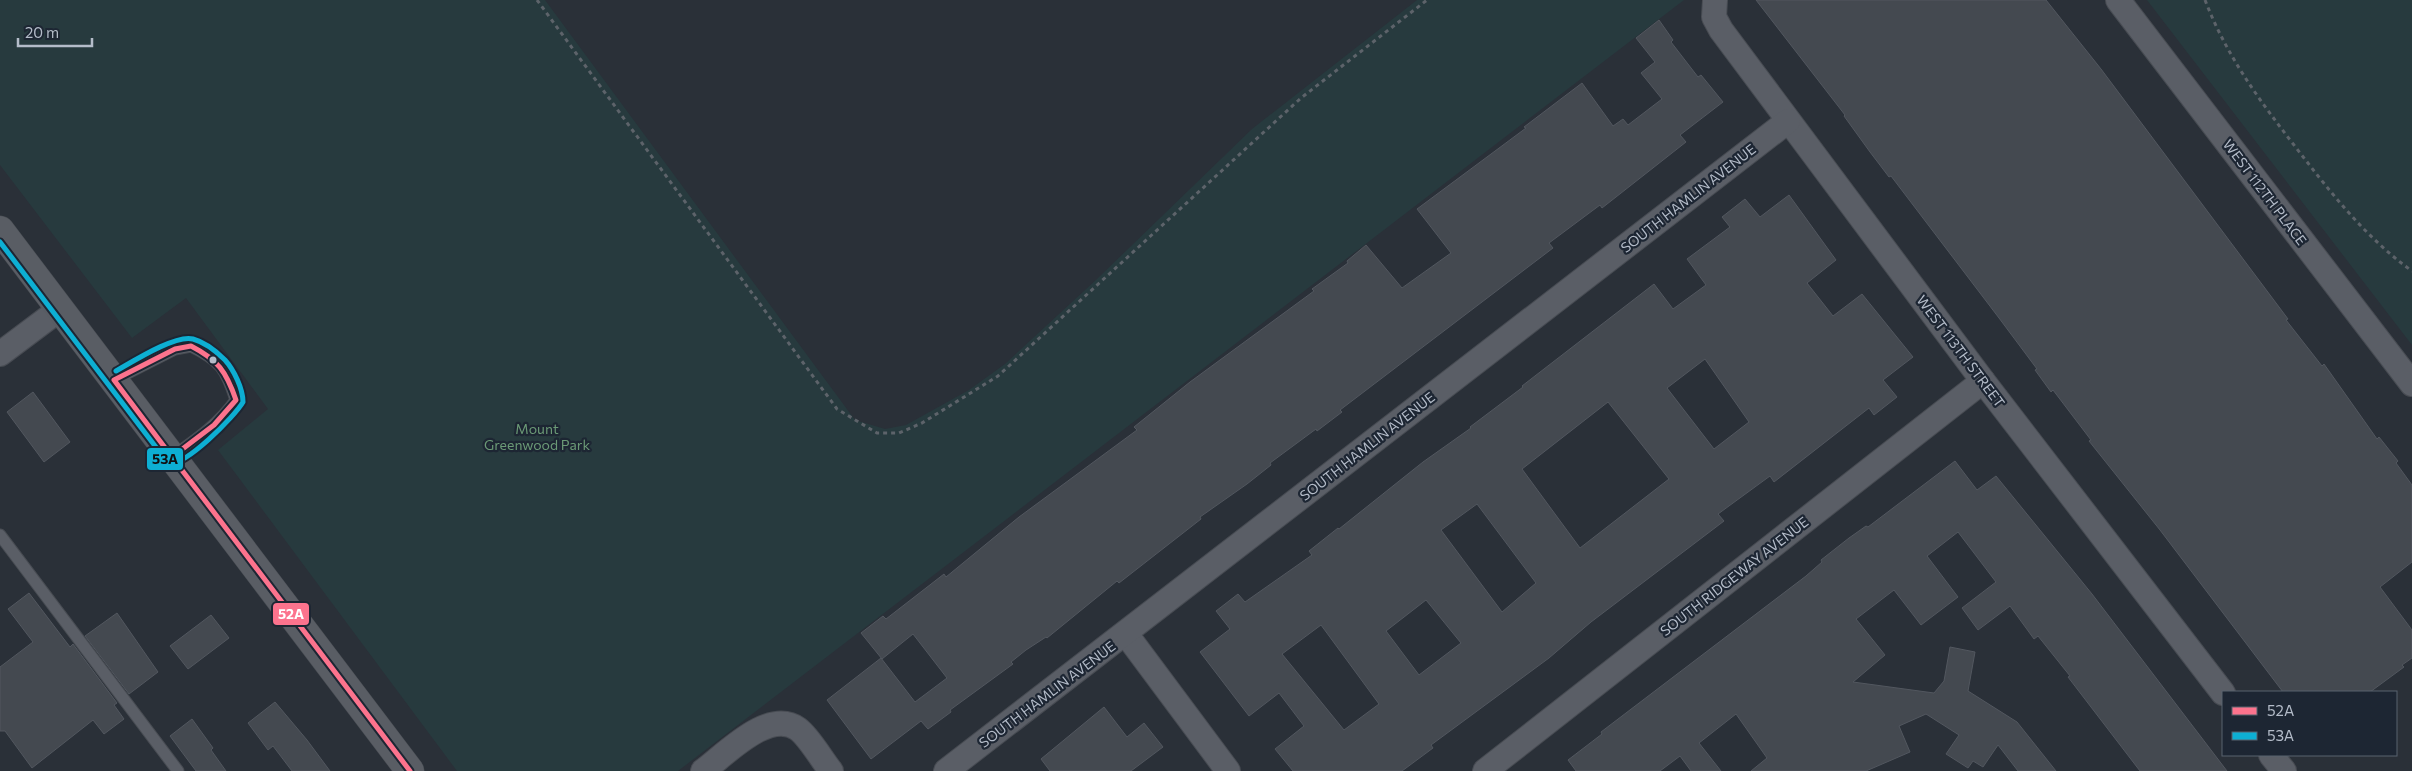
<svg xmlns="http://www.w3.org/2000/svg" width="2412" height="771" font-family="Commissioner,sans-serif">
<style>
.park{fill:#273a3e}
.building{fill:#444950;stroke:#52575f;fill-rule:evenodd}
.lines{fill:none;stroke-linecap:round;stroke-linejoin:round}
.lane-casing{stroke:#484c53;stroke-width:13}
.street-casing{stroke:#484c53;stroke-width:26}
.secondary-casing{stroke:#484c53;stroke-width:29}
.path{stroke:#5d636a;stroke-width:3;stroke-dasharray:4 4;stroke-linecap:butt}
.lane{stroke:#5a5e66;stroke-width:11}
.street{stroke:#5a5e66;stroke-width:24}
.secondary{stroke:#595d64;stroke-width:28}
.bus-1-casing{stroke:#1d2633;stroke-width:9}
.bus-2-casing{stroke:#1d2633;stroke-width:9}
.bus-1{stroke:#fc738d;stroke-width:5}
.bus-2{stroke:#0dafd3;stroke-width:5}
.bus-dot{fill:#b4bcc9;stroke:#1d2633;stroke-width:2}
.labels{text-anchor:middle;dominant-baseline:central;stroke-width:4.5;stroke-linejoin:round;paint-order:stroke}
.street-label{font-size:14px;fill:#b4bcc9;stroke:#1d2633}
.park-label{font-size:14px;fill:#6b9a76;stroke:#1d2633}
.line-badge{stroke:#1d2633;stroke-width:2}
.badge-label{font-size:14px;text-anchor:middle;font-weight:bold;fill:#fff}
.pale-badge-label{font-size:14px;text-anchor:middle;font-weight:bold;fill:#111}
</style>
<rect width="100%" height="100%" fill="#2a3038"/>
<g class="park">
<path d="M 0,0 L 545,0 L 855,420 L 885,429 L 906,425 L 969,390 L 1005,364 L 1097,279 L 1252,129 L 1417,0 L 1684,0 L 678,771 L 457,771 L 218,450 L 268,409 L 186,298 L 132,338 L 0,165 Z"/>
<path d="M 2147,0 L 2412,0 L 2412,345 Z"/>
</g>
<g class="building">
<path d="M 1756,0 L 2046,0 L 2101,69 L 2288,319 L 2286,320 L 2322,366 L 2324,364 L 2377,439 L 2379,437 L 2398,461 L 2396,463 L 2412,485 L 2412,562 L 2380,587 L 2412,630 L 2412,658 L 2402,665 L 2404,667 L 2370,692 L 2283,692 L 2160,530 L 2089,441 L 2091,440 L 2053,390 L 2051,392 L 2035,370 L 2037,369 L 1999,318 L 1891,176 L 1889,177 L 1870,152 L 1844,116 L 1845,115 Z"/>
<path d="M 1659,20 L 1673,40 L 1671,42 L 1698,77 L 1701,75 L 1723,102 L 1680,135 L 1686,142 L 1602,208 L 1600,205 L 1549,243 L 1553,248 L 1340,410 L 1342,412 L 1317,431 L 1316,429 L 1270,463 L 1271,465 L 1247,484 L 1200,517 L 1201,519 L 1119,583 L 1117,581 L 1047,638 L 1046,637 L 1026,650 L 1011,662 L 1013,664 L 950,710 L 951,712 L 928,729 L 921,721 L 871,759 L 827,700 L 881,658 L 915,702 L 947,678 L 913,634 L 882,659 L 861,633 L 883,616 L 886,619 L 944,574 L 946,577 L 1019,517 L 1137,430 L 1134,427 L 1190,382 L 1314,291 L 1312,289 L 1348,263 L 1347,261 L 1366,245 L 1402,288 L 1451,253 L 1417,209 L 1526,128 L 1524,127 L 1582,83 L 1613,126 L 1623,119 L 1628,125 L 1662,99 L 1641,73 L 1655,62 L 1636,38 Z"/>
<path d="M 1789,195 L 1836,260 L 1807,283 L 1833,316 L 1862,294 L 1913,357 L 1883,380 L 1897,397 L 1874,415 L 1869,408 L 1774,482 L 1770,476 L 1718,514 L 1724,521 L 1591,622 L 1549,658 L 1431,745 L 1433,748 L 1402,771 L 1293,771 L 1275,749 L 1304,726 L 1279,693 L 1249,716 L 1200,652 L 1230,629 L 1216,611 L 1238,594 L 1245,602 L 1312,555 L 1309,551 L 1338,528 L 1339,529 L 1423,462 L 1471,428 L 1470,427 L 1523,387 L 1522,386 L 1654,284 L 1673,309 L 1706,285 L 1687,259 L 1730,227 L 1722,217 L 1745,199 L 1760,217 ZM 1705,359 L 1749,422 L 1714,449 L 1667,388 ZM 1608,402 L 1669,479 L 1580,548 L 1522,469 ZM 1477,504 L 1536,583 L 1502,612 L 1441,530 ZM 1426,600 L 1461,643 L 1419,675 L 1386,631 ZM 1321,625 L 1379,704 L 1344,730 L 1282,654 Z"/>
<path d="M 33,392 L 70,442 L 44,462 L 7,412 Z"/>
<path d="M 1955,461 L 1977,490 L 1996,476 L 2092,594 L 2227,771 L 2140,771 L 2068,677 L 2070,676 L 2038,636 L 2034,639 L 2010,606 L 1978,630 L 1962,608 L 1996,582 L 1958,532 L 1927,556 L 1958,597 L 1921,625 L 1894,590 L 1856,619 L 1885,655 L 1853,682 L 1934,693 L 1944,681 L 1950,647 L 1975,652 L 1968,691 L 2017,722 L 2056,771 L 2018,771 L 1998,745 L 1983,767 L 1973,761 L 1968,768 L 1946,754 L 1959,735 L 1926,714 L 1899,726 L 1910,752 L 1866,771 L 1751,771 L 1767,758 L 1736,714 L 1699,743 L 1721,771 L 1691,771 L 1680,756 L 1660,771 L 1576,771 L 1568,760 L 1602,734 L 1601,732 L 1806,576 L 1822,562 L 1821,560 L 1849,538 L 1866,526 L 1868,527 Z"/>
<path d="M 29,593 L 70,647 L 73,644 L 117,703 L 114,705 L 124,719 L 104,734 L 93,720 L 32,768 L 5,731 L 0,731 L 0,667 L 33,642 L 8,609 Z"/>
<path d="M 117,613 L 158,672 L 129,694 L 85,636 Z"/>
<path d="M 211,615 L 229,638 L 188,669 L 170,646 Z"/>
<path d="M 275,702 L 307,740 L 330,771 L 292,771 L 273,746 L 268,750 L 248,723 Z"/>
<path d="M 1104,707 L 1127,737 L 1144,723 L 1163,747 L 1131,771 L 1050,771 L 1041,759 Z"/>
<path d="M 192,719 L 213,748 L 211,750 L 226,771 L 196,771 L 170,736 Z"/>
</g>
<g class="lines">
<g class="lane-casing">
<g id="lane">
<path d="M 114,380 L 175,349 L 191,346 C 221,361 226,369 236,400 C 218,425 196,440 172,457"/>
<path d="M 0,535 L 178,771"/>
</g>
</g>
<g class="street-casing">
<g id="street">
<path d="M 1715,0 L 1714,17 L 1721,30 L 1983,381 L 2223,693"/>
<path d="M 2118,0 L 2412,384"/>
<path d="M 0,354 L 60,309"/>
<path d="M 1126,634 L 1228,771"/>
<path d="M 2271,755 L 2284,771"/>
<path d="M 703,771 C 726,754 769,708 798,729 C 809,737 822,760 831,771"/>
<path d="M 946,771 L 1788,121"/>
<path d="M 1485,771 L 1983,381"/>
</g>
</g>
<g class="secondary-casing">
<path id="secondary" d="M 0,230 L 410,771"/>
</g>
<g class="path">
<path d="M 537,0 L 837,409 L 877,433 L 899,433 L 922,423 L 998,376 L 1301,98 L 1427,0"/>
<path d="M 2205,0 C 2227,57 2260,101 2297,149 C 2331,193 2366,238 2412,271"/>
</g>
<use href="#lane" class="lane"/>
<use href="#street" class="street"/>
<use href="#secondary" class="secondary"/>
<g class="bus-1-casing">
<g id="bus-1">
<path d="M 191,346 C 218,360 226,371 236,400 L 214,425 L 172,457 L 114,380 L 175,349 Z"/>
<path d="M 172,457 L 410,771"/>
</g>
</g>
<g class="bus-2-casing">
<path id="bus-2" d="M 0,242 L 168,463 C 184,468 235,416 243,402 C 243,389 234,370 225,360 C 217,352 204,342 193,339 C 176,334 132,362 116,371"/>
</g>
<use href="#bus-1" class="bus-1"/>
<use href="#bus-2" class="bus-2"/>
</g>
<circle class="bus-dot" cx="213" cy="360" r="4.5"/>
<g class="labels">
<g class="street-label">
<text transform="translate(2265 192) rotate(53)">WEST 112TH PLACE</text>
<text transform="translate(1688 198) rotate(-38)">SOUTH HAMLIN AVENUE</text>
<text transform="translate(1961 351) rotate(53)">WEST 113TH STREET</text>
<text transform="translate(1367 446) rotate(-38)">SOUTH HAMLIN AVENUE</text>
<text transform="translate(1734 576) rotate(-38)">SOUTH RIDGEWAY AVENUE</text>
<text transform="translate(1047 694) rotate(-37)">SOUTH HAMLIN AVENUE</text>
</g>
<g class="park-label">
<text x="537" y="428">Mount<tspan x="537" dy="16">Greenwood Park</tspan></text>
</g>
</g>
<g class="line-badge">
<rect x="146" y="447" width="38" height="24" rx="5" fill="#0dafd3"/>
<rect x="272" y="602" width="38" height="24" rx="5" fill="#fc738d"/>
</g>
<g class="badge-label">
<text x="291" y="619">52A</text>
</g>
<g class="pale-badge-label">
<text x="165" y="464">53A</text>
</g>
<rect x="2222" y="691" width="175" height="65" fill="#1d2633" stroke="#59626f"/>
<rect x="2232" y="707" width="25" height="8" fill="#fc738d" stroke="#59626f"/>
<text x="2267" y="716" font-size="15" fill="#b4bcc9">52A</text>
<rect x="2232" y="732" width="25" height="8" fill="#0dafd3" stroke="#59626f"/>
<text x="2267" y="741" font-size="15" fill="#b4bcc9">53A</text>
<path d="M18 38v8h74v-8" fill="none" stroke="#b4bcc9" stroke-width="2.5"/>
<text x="25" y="38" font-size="15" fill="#b4bcc9" stroke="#1d2633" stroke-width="4" paint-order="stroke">20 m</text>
</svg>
